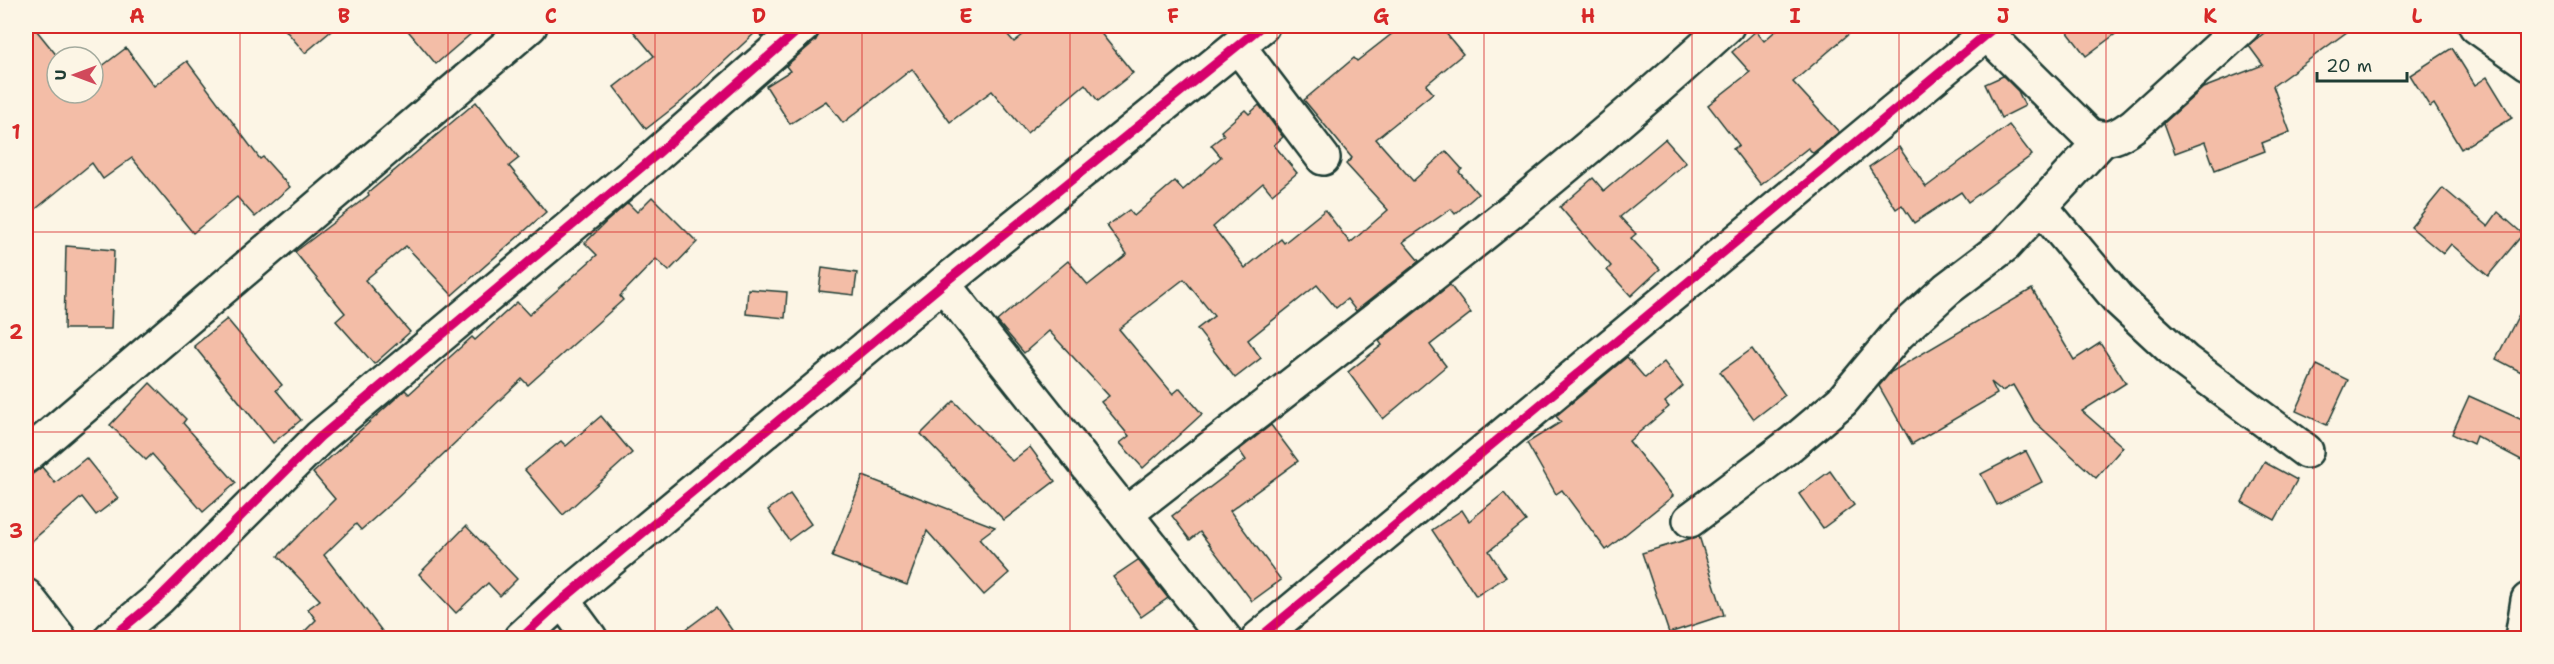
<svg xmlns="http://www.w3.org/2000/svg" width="2554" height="664" font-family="'Shantell Sans',sans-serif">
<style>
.building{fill:#f3bda7;stroke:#1f3d34;stroke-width:1.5}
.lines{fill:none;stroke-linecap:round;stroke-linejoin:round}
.minor-casing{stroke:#1f3d34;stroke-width:38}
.minor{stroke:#fcf5e5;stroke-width:33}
.cycleway-casing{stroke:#fcf5e5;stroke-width:13}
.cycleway{stroke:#d6006c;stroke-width:9}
.grid{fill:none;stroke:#d62828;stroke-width:1.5;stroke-opacity:0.55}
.neatline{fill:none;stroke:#d62828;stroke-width:2}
.grid-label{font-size:20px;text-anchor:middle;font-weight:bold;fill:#d62828}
</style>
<rect width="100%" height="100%" fill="#fcf5e5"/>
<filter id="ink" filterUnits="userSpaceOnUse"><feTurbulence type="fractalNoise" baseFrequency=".0167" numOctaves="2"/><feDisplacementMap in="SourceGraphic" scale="12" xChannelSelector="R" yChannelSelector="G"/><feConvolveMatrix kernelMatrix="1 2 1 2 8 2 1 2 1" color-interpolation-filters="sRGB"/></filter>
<g filter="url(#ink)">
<g class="building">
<path d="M 26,26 L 33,26 L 58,57 L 57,93 L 93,93 L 93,73 L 126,48 L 154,86 L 187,61 L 260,159 L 263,157 L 290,187 L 255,217 L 237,197 L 193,233 L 132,158 L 103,179 L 92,163 L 26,217 Z"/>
<path d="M 282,26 L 337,26 L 305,53 Z"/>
<path d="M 404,26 L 480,26 L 436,64 Z"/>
<path d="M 629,26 L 775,26 L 762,37 L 757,31 L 682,101 L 646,129 L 614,87 L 654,56 Z"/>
<path d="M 821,26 L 1000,26 L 1014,42 L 1034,26 L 1095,26 L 1133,73 L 1098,101 L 1085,84 L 1027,133 L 992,91 L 950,122 L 912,69 L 843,123 L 826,101 L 790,124 L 766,86 L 790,71 L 786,66 L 816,40 Z"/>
<path d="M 1402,26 L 1440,26 L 1463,54 L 1426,85 L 1433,93 L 1376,139 L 1413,181 L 1446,151 L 1462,169 L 1459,172 L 1478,194 L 1455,214 L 1451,209 L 1403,242 L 1419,261 L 1356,311 L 1347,299 L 1336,308 L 1317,285 L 1248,340 L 1261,358 L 1235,378 L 1197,329 L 1214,316 L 1184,279 L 1119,329 L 1173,394 L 1180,388 L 1202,414 L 1143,468 L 1120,443 L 1129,436 L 1101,402 L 1109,396 L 1049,331 L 1024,353 L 997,321 L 1068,261 L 1088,285 L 1127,254 L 1107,226 L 1129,210 L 1134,216 L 1175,181 L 1183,190 L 1221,157 L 1211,145 L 1224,135 L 1221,131 L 1245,110 L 1249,114 L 1259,105 L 1283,137 L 1274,145 L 1297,173 L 1272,194 L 1263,183 L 1213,227 L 1245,268 L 1281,239 L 1284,243 L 1325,210 L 1350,243 L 1388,210 L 1346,164 L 1352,158 L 1304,100 L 1354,58 L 1357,61 Z"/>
<path d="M 1781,26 L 1858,26 L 1793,82 L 1839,132 L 1813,153 L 1808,148 L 1761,185 L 1733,149 L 1739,145 L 1708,105 L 1750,72 L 1732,52 L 1756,31 L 1764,41 Z"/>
<path d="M 2063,26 L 2126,26 L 2086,56 Z"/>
<path d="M 2272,26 L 2355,26 L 2273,86 L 2290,132 L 2262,143 L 2265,151 L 2215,170 L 2205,142 L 2175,153 L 2164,123 L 2203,88 L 2263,65 L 2249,46 Z"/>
<path d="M 2452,48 L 2475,85 L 2487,77 L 2512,118 L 2461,149 L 2434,104 L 2430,107 L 2410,75 Z"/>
<path d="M 2003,76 L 2018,91 L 2025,106 L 2001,118 L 1985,84 Z"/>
<path d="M 476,102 L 519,158 L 509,166 L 546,212 L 452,295 L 406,246 L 365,280 L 410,332 L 374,364 L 336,321 L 345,313 L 295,252 L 369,195 L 368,193 Z"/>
<path d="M 2009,125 L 2032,155 L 1968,202 L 1961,192 L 1914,223 L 1902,205 L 1896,209 L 1869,167 L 1899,147 L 1926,187 Z"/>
<path d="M 1665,139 L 1686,163 L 1620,217 L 1636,234 L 1631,238 L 1660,269 L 1631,296 L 1607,270 L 1611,266 L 1560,207 L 1593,178 L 1604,191 Z"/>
<path d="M 2443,188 L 2488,226 L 2498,212 L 2523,234 L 2488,276 L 2451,244 L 2443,254 L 2411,227 Z"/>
<path d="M 652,197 L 697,242 L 669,271 L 656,259 L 620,296 L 623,300 L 528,385 L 522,379 L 397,498 L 361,530 L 356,524 L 324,555 L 388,639 L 297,639 L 316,620 L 308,609 L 320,600 L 278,556 L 335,499 L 313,473 L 405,390 L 409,394 L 472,337 L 475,340 L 517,302 L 529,315 L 597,255 L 585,243 L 606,222 L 628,203 L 637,212 Z"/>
<path d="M 66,246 L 114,250 L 111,329 L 64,329 Z"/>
<path d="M 822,268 L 857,273 L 854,295 L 819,291 Z"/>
<path d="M 1450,285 L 1471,313 L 1430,345 L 1446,366 L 1383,419 L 1348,372 L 1382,345 L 1379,341 Z"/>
<path d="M 748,289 L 787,292 L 785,318 L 746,314 Z"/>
<path d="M 2032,289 L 2074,360 L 2100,343 L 2126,383 L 2082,411 L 2123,447 L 2096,478 L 2034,421 L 2013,385 L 2002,391 L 1991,382 L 1997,394 L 1912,444 L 1879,386 L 1891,372 Z"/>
<path d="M 2529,295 L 2529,376 L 2496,359 Z"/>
<path d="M 227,319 L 282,385 L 276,390 L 301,420 L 273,443 L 194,346 Z"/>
<path d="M 1752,349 L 1785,395 L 1754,419 L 1720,372 Z"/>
<path d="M 1627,357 L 1645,378 L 1664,362 L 1683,386 L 1665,402 L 1669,407 L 1629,441 L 1673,496 L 1606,550 L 1562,490 L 1556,494 L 1527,443 L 1561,422 L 1556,416 Z"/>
<path d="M 2317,365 L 2348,380 L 2327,425 L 2296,411 Z"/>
<path d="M 150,383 L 186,419 L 183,423 L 236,483 L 203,512 L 152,454 L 146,460 L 110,425 Z"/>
<path d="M 2469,396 L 2529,423 L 2529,464 L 2476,436 L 2473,444 L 2452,434 Z"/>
<path d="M 954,401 L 1012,461 L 1030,447 L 1055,481 L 1004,520 L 921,434 Z"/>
<path d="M 601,416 L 632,453 L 563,515 L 525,470 L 561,441 L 566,446 Z"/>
<path d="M 1271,425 L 1298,461 L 1230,511 L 1281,580 L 1252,601 L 1200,532 L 1190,540 L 1172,516 L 1246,460 L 1239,450 Z"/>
<path d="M 2026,451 L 2042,482 L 1997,505 L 1981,474 Z"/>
<path d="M 86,458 L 118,498 L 96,515 L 82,497 L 26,546 L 26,479 L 42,467 L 55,483 Z"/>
<path d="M 2264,462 L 2297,480 L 2275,520 L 2242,502 Z"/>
<path d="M 1830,471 L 1854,505 L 1823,528 L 1799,494 Z"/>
<path d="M 863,476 L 995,527 L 979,539 L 1009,573 L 984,595 L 927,531 L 907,585 L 832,557 Z"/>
<path d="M 1504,493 L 1526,521 L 1489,551 L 1506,577 L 1476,596 L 1432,530 L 1462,510 L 1469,521 Z"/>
<path d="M 790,494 L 811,524 L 789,540 L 768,510 Z"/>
<path d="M 466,526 L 517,579 L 500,596 L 488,583 L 456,613 L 419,574 Z"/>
<path d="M 1699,536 L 1724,615 L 1669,633 L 1642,553 Z"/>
<path d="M 1138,560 L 1168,598 L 1141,617 L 1113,577 Z"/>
<path d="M 716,607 L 738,639 L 673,639 Z"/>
</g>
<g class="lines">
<g class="minor-casing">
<g id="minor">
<path d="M 1979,26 L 2089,135 C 2109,142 2118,137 2134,125 L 2243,26"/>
<path d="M 2476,26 L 2528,63"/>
<path d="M 1238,46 L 1323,158"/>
<path d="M 2041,207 L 2118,299 L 2185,361 L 2306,451"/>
<path d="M 943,284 L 1224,638"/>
<path d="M 26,456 L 530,26"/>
<path d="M 1126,514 C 1329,355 1537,200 1727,26"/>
<path d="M 1690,520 L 1791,444 L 1842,401 L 1898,334 L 1947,289 L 2005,245 L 2102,140"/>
<path d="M 26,596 L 59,638"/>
<path d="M 562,600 L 590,638"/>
<path d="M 111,638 L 158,599 L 320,437 L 655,156 L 803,26"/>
<path d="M 521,638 L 562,600 L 943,284 L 1262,26"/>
<path d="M 1259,638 L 1996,26"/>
<path d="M 2522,638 L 2528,600"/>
</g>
</g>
<use href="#minor" class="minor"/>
<g class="cycleway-casing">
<g id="cycleway">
<path d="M 111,638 L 158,599 L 320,437 L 655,156 L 803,26"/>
<path d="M 521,638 L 562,600 L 943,284 L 1262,26"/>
<path d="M 1259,638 L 1996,26"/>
</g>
</g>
<use href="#cycleway" class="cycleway"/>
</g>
</g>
<path class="grid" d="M 240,26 L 240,638M 448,26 L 448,638M 655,26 L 655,638M 862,26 L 862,638M 1070,26 L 1070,638M 1277,26 L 1277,638M 1484,26 L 1484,638M 1692,26 L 1692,638M 1899,26 L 1899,638M 2106,26 L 2106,638M 2314,26 L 2314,638M 26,232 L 2528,232M 26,432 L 2528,432"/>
<rect width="2554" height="664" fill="none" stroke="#fcf5e5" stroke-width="66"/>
<g transform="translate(75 75) rotate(270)"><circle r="28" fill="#fcf5e5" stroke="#a4ab9e" stroke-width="1.5"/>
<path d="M0-4.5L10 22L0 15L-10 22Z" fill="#d1495b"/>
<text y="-9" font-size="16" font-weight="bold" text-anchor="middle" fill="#1f3d34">U</text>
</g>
<path d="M2317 72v9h90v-9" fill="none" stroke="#1f3d34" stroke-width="3"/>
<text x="2326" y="72" font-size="18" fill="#1f3d34" stroke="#fcf5e5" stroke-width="4.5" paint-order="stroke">20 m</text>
<rect x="33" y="33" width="2488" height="598" class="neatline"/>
<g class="grid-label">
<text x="137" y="23">A</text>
<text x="344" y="23">B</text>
<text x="551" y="23">C</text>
<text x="759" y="23">D</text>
<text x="966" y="23">E</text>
<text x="1173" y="23">F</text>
<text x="1381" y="23">G</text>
<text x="1588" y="23">H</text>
<text x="1795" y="23">I</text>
<text x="2003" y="23">J</text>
<text x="2210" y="23">K</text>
<text x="2417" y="23">L</text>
<text x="16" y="139">1</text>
<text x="16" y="339">2</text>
<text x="16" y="538">3</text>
</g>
</svg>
